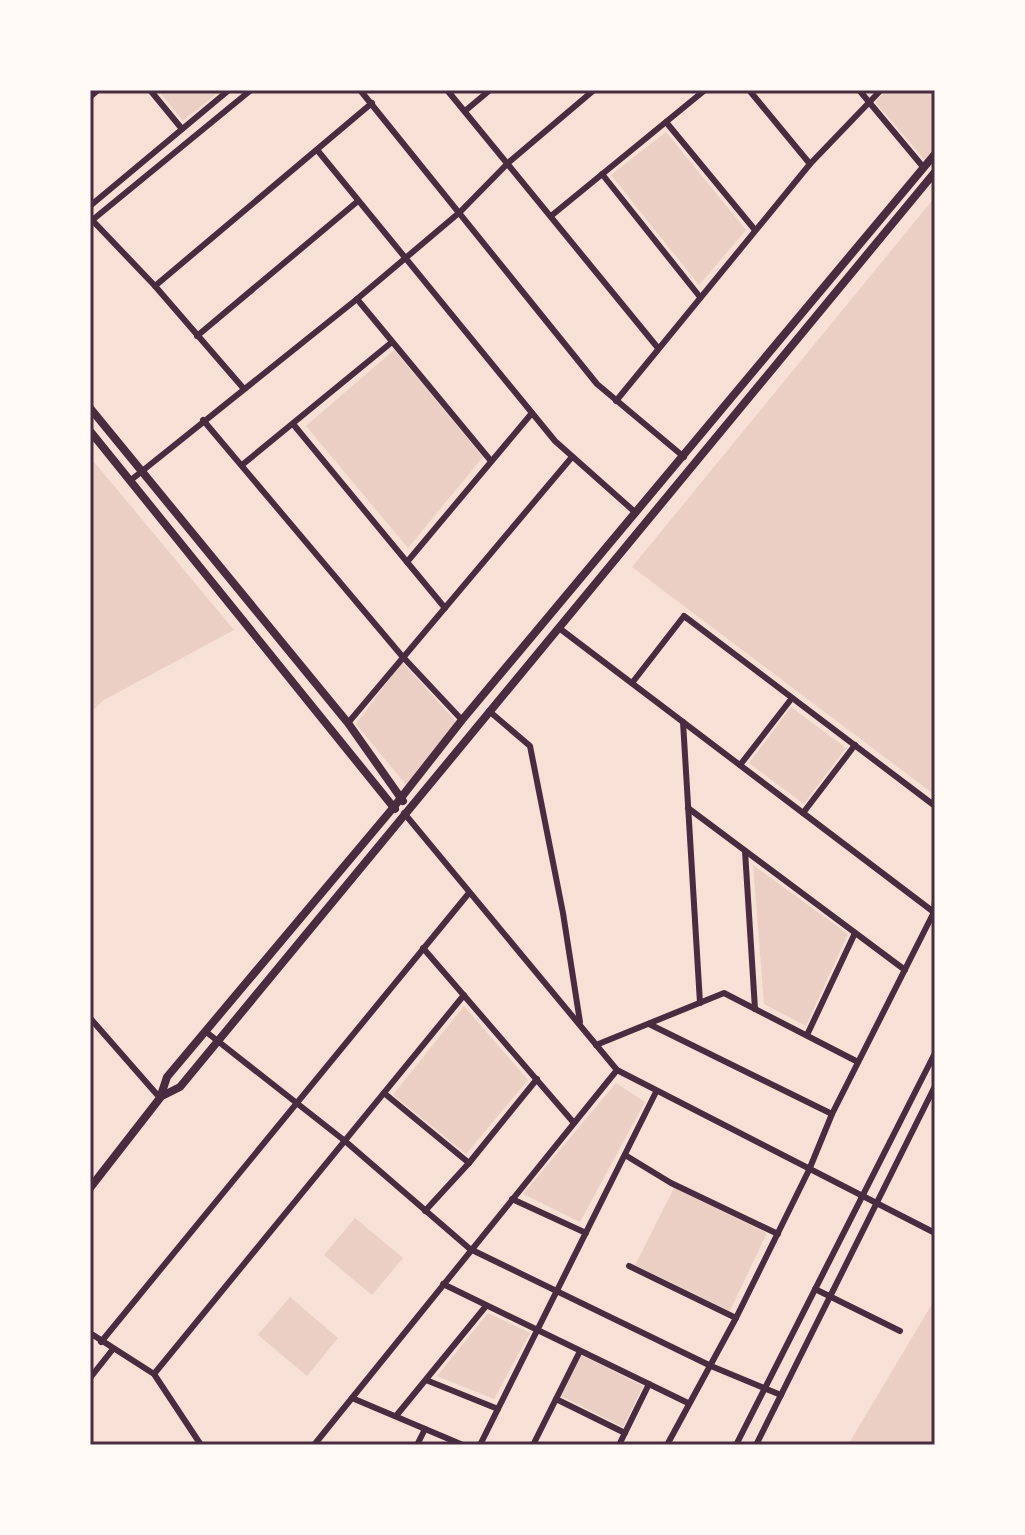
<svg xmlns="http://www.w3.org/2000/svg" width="1025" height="1535" font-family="'Crimson Pro',serif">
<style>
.green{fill:#ebcfc5}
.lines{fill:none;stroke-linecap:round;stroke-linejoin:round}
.minor{stroke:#4a2c40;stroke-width:6}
.tertiary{stroke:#4a2c40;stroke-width:8}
.neatline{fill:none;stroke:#4a2c40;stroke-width:3}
</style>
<rect width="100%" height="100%" fill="#f7e1d7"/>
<g class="green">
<path d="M 158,90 L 221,90 L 183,121 Z"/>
<path d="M 887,90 L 935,90 L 935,148 L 925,160 L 875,102 Z"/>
<path d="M 666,132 L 746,230 L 699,285 L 611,175 Z"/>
<path d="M 935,197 L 935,795 L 632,567 Z"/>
<path d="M 394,350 L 483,457 L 408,548 L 306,426 Z"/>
<path d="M 90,457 L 234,630 L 104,700 L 90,713 Z"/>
<path d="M 402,662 L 460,726 L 408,787 L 356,724 Z"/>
<path d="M 791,707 L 846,748 L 804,804 L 749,763 Z"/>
<path d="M 753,865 L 848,934 L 806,1026 L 764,1004 Z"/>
<path d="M 464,1006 L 528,1080 L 466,1154 L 393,1095 Z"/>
<path d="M 616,1083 L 645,1102 L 580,1222 L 523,1194 Z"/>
<path d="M 674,1188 L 767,1233 L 730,1311 L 635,1265 Z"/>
<path d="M 355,1218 L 403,1258 L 372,1295 L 324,1255 Z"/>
<path d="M 290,1297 L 338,1338 L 307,1376 L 258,1335 Z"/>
<path d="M 935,1299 L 935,1445 L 848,1445 Z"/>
<path d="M 488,1313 L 530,1333 L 494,1399 L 437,1376 Z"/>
<path d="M 581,1355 L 643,1386 L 623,1427 L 561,1396 Z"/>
</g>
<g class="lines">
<g class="minor">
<path d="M 150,90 L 182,129"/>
<path d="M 360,90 L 597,384 L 684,457"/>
<path d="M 447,90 L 658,348"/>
<path d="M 749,90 L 810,164"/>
<path d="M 859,90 L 924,168"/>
<path d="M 90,97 L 98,90"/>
<path d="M 465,111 L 490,90"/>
<path d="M 666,122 L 755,230"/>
<path d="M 318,151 L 555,441 L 636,513"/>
<path d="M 602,174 L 700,297"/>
<path d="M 90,206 L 229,90"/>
<path d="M 551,216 L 705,90"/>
<path d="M 93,221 L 155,286 L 244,389"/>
<path d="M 90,222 L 251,90"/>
<path d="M 155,286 L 372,103"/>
<path d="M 357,299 L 491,461"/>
<path d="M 197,336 L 358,201"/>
<path d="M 616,401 L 810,164 L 881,90"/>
<path d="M 203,420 L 402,656 L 462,720"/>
<path d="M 293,424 L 445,608"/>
<path d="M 242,465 L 392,342"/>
<path d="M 131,480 L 357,299 L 460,212 L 508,163 L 594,90"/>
<path d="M 407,562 L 532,413"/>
<path d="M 559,628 L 935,913"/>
<path d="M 632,683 L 684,616 L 935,806"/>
<path d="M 489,711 L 530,746 L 563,913 L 580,1022"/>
<path d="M 683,722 L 700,1003"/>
<path d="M 348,723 L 572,457"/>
<path d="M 740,765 L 792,698"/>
<path d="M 688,808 L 905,970"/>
<path d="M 404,813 L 617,1070 L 935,1233"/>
<path d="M 803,813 L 855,745"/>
<path d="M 745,851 L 755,1009"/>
<path d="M 423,948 L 574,1123"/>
<path d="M 90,1018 L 160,1098"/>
<path d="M 649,1024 L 832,1114"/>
<path d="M 205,1031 L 345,1141 L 470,1249 L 711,1366 L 781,1395"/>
<path d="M 807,1035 L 855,933"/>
<path d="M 596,1045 L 724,993 L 858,1062"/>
<path d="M 384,1093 L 469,1163"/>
<path d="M 625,1155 L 671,1183 L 778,1234"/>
<path d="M 512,1199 L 586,1233"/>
<path d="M 425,1211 L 469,1163 L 537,1079"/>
<path d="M 629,1266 L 736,1318"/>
<path d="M 443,1284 L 688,1403"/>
<path d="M 815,1289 L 900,1331"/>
<path d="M 90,1333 L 154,1374 L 201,1445"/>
<path d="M 101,1342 L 469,893"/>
<path d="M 154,1374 L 464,995"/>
<path d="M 90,1378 L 113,1349"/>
<path d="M 426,1380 L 498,1409"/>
<path d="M 352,1398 L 463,1445"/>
<path d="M 556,1399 L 625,1433"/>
<path d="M 396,1416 L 486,1306"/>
<path d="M 314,1445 L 617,1070"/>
<path d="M 417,1445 L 425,1429"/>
<path d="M 480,1445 L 656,1092"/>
<path d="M 533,1445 L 580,1351"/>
<path d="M 619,1445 L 649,1384"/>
<path d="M 667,1445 L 736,1318 L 809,1170 L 832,1114 L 934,912 L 935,900"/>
<path d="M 736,1445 L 935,1053"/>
<path d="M 756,1445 L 935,1086"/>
</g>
<g class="tertiary">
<path d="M 90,408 L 348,723 L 403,801"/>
<path d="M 90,431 L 395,809"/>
<path d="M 160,1097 L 180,1087 L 935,172"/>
<path d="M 90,1188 L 160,1098 L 167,1077 L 393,808 L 462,720 L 935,154"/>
</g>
</g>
<rect width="1025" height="1535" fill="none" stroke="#fffaf5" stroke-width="184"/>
<rect x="92" y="92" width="841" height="1351" class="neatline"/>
</svg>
